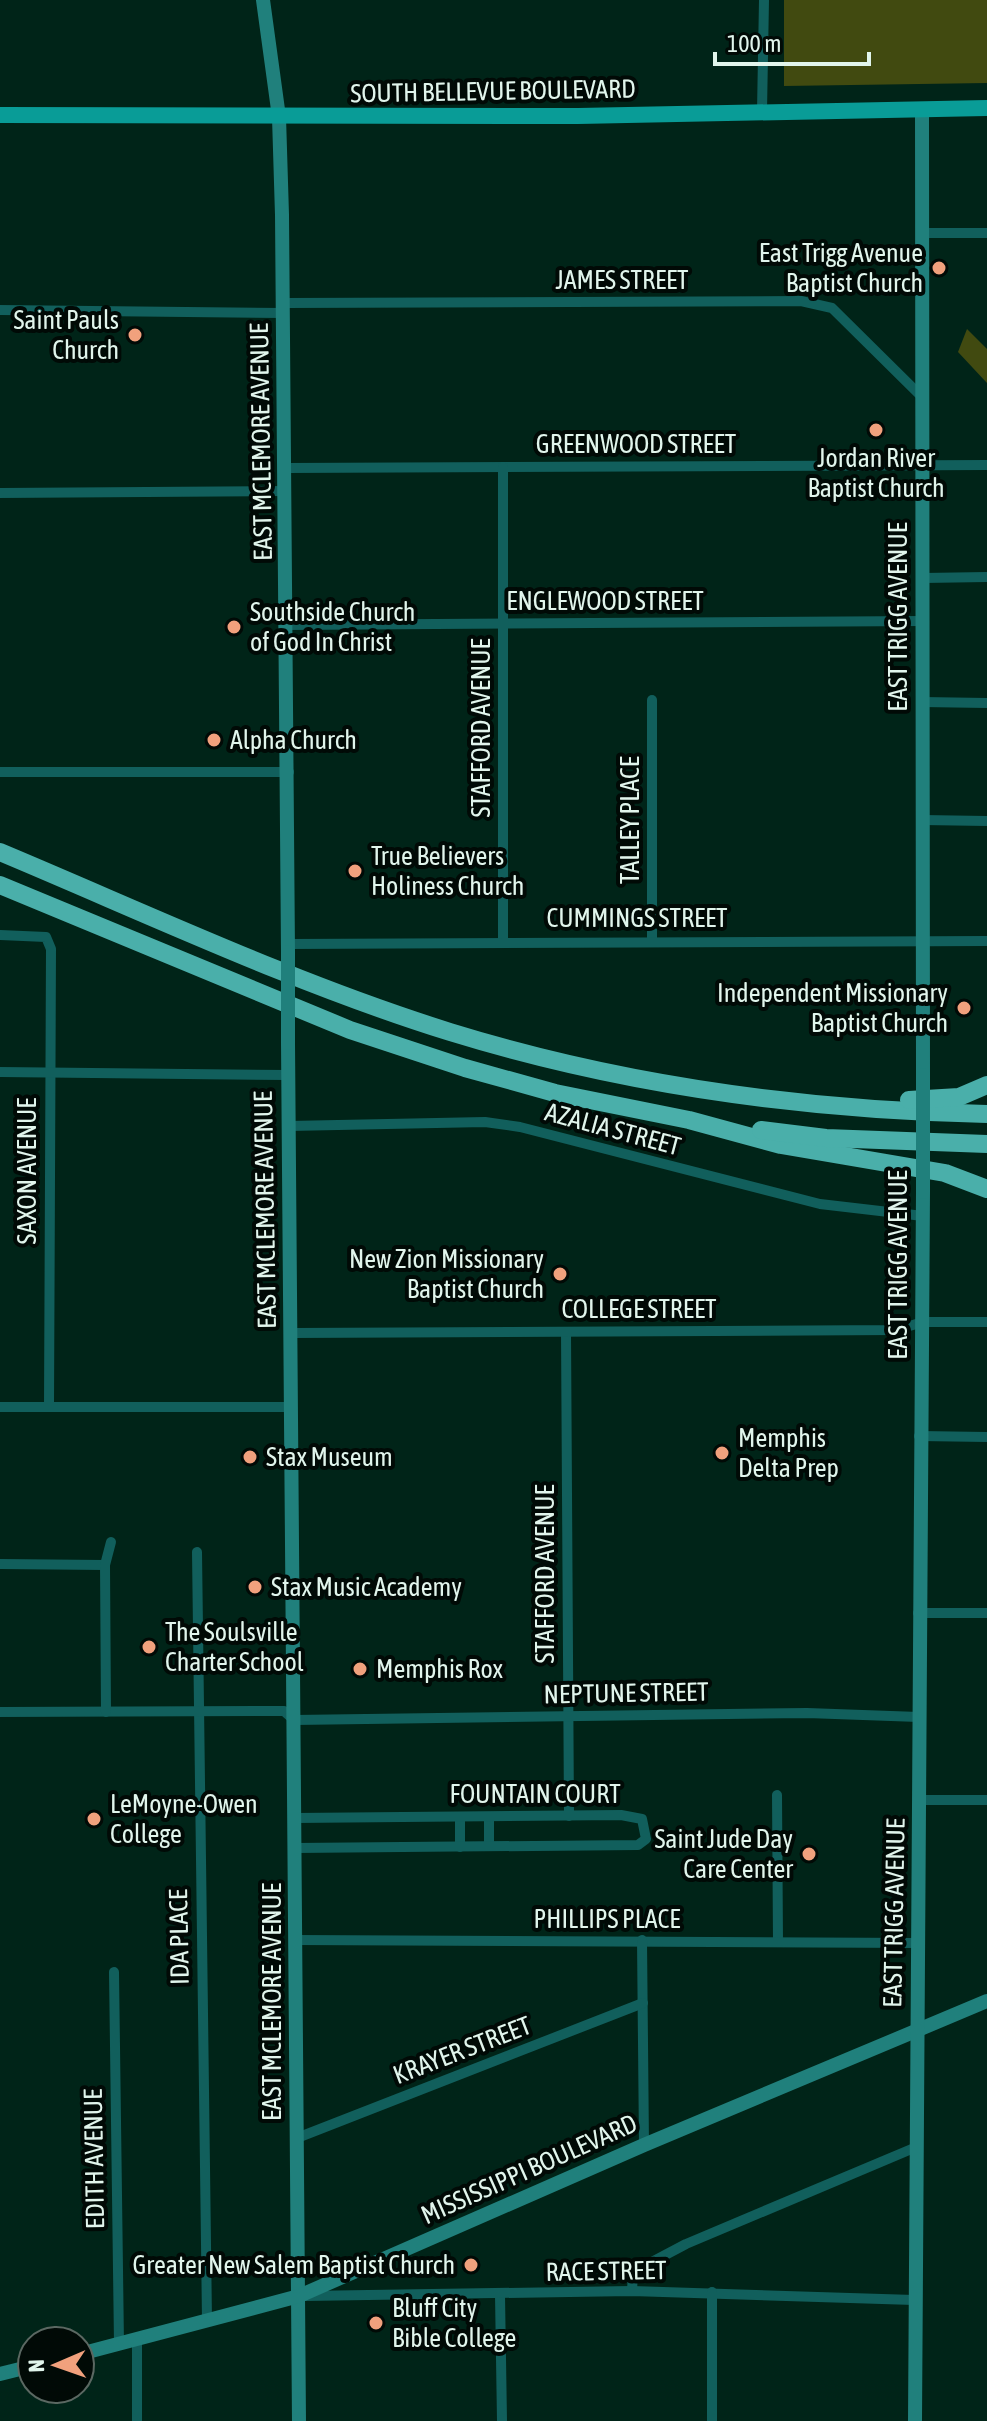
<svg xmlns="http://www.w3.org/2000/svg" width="987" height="2421" font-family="'Asap Condensed',sans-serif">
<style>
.green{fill:#414a10}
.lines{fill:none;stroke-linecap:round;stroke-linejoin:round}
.street{stroke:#115f5c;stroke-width:10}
.secondary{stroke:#20807c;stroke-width:14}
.primary{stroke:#099c97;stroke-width:16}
.highway{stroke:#4aafaa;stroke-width:18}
.secondary-bridge{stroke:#20807c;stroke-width:14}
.poi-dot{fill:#f1a17d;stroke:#010a06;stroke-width:3}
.labels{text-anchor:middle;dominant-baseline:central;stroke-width:8;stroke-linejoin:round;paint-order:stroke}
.street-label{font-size:26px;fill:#e1f5ec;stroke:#010a06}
.poi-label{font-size:26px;fill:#e1f5ec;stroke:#010a06;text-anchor:start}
</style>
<rect width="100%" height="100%" fill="#002418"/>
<g class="green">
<path d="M 784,0 L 987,0 L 987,83 L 784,86 Z"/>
<path d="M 967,329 L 987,349 L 987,383 L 958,352 Z"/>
</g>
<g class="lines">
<g class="street">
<path d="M 762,111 L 764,0"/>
<path d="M 921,233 L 987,233"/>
<path d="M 284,303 L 801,301 L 832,308 L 922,397"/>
<path d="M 0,310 L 283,313"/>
<path d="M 286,468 L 987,465"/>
<path d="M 0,493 L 286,491"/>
<path d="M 923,578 L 987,577"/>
<path d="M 287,625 L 923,621"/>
<path d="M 652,700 L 652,940"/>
<path d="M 922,702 L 987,703"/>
<path d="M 0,772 L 289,772"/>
<path d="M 922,820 L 987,821"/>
<path d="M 0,935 L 46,937 L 51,949 L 49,1407"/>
<path d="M 503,941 L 503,467"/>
<path d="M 288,944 L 987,941"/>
<path d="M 0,1072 L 288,1075"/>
<path d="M 289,1126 L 485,1122 L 520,1127 L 820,1204 L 923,1216"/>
<path d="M 566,1332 L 569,1816"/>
<path d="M 291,1333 L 896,1330 L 923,1322 L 987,1322"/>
<path d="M 0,1407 L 291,1407"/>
<path d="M 919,1436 L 987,1437"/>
<path d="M 197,1552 L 207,2321"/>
<path d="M 0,1564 L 105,1565"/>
<path d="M 918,1613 L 987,1613"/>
<path d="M 0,1712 L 284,1711 L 294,1720 L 807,1713 L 919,1717"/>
<path d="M 106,1712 L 105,1565 L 111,1542"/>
<path d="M 777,1795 L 778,1942"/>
<path d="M 919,1800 L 987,1800"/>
<path d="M 460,1817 L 460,1847"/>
<path d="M 489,1817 L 489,1846"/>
<path d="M 295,1818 L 621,1815 L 642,1819 L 646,1839 L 638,1845 L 295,1848"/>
<path d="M 295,1940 L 919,1943"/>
<path d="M 642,1940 L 644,2145"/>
<path d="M 114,1972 L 119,2344"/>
<path d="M 297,2138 L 643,2003"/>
<path d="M 632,2291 L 633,2272 L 686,2244 L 914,2148"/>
<path d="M 500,2295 L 502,2421"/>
<path d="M 305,2296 L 632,2291 L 914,2300"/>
<path d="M 137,2421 L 137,2340"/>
<path d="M 712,2421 L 712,2292"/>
</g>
<g class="secondary">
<path d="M 263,0 L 279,117 L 282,215 L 288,952"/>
<path d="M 922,110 L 923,1075"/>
<path d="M 288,1043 L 299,2421"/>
<path d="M 80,2354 L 299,2296 L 644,2145 L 987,2001"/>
<path d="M 0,2374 L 32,2366"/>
<path d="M 915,2421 L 923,1192"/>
</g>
<path class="primary" d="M 0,115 L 578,116 L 987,108"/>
<g class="highway">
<path d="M 0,852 C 148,914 296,984 450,1032 C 625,1086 804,1110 987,1114"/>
<path d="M 0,885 L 350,1030 L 465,1068 L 555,1093 L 689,1120 L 781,1145 L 945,1173 L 987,1189"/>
<path d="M 909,1100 L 959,1097 L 987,1085"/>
<path d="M 761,1130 L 826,1138 L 987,1144"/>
</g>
<g class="secondary-bridge">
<path d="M 288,1043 L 288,952"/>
<path d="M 923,1075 L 923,1192"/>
</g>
</g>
<g class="poi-dot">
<circle cx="939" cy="268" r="8"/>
<circle cx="135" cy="335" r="8"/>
<circle cx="876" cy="430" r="8"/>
<circle cx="234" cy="627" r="8"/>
<circle cx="214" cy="740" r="8"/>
<circle cx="355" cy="871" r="8"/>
<circle cx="964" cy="1008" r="8"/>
<circle cx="560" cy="1274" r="8"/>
<circle cx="722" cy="1453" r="8"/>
<circle cx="250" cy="1457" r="8"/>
<circle cx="255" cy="1587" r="8"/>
<circle cx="149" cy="1647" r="8"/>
<circle cx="360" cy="1669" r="8"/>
<circle cx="94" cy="1819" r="8"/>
<circle cx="809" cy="1854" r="8"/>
<circle cx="471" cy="2265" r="8"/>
<circle cx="376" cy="2323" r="8"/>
</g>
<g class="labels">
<g class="street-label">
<text transform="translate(493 91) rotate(-1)">SOUTH BELLEVUE BOULEVARD</text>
<text x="622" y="280">JAMES STREET</text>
<text transform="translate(261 442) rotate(-91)">EAST MCLEMORE AVENUE</text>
<text x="636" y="444">GREENWOOD STREET</text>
<text x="605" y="601">ENGLEWOOD STREET</text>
<text transform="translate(898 617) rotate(-90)">EAST TRIGG AVENUE</text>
<text transform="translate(481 728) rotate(-90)">STAFFORD AVENUE</text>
<text transform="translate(630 820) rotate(-90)">TALLEY PLACE</text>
<text x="637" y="918">CUMMINGS STREET</text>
<text transform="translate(613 1129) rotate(15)">AZALIA STREET</text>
<text transform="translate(27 1171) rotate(-90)">SAXON AVENUE</text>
<text transform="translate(265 1210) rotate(-91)">EAST MCLEMORE AVENUE</text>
<text transform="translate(898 1265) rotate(-90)">EAST TRIGG AVENUE</text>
<text x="639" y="1309">COLLEGE STREET</text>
<text transform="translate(545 1574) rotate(-90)">STAFFORD AVENUE</text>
<text transform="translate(626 1693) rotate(-1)">NEPTUNE STREET</text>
<text x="535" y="1794">FOUNTAIN COURT</text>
<text transform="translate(894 1913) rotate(-89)">EAST TRIGG AVENUE</text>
<text x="607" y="1919">PHILLIPS PLACE</text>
<text transform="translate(179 1937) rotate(-91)">IDA PLACE</text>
<text transform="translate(272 2002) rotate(-90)">EAST MCLEMORE AVENUE</text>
<text transform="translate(462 2050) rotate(-21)">KRAYER STREET</text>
<text transform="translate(94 2159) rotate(-91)">EDITH AVENUE</text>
<text transform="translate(529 2169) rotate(-24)">MISSISSIPPI BOULEVARD</text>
<text transform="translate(606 2271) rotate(-1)">RACE STREET</text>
</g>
<g class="poi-label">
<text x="923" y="253" text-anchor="end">East Trigg Avenue<tspan x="923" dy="30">Baptist Church</tspan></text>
<text x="119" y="320" text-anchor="end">Saint Pauls<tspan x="119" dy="30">Church</tspan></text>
<text x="876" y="458" text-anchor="middle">Jordan River<tspan x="876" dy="30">Baptist Church</tspan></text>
<text x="250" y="612">Southside Church<tspan x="250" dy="30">of God In Christ</tspan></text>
<text x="230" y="740">Alpha Church</text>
<text x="371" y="856">True Believers<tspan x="371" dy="30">Holiness Church</tspan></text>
<text x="948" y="993" text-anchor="end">Independent Missionary<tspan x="948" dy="30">Baptist Church</tspan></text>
<text x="544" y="1259" text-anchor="end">New Zion Missionary<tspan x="544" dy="30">Baptist Church</tspan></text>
<text x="738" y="1438">Memphis<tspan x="738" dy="30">Delta Prep</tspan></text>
<text x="266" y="1457">Stax Museum</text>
<text x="271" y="1587">Stax Music Academy</text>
<text x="165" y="1632">The Soulsville<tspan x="165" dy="30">Charter School</tspan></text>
<text x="376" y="1669">Memphis Rox</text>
<text x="110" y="1804">LeMoyne-Owen<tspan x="110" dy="30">College</tspan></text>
<text x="793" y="1839" text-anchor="end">Saint Jude Day<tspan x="793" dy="30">Care Center</tspan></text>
<text x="455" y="2265" text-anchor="end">Greater New Salem Baptist Church</text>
<text x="392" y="2308">Bluff City<tspan x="392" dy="30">Bible College</tspan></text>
</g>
</g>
<g transform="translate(56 2365) rotate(268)"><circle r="38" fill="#010a06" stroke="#5b6862" stroke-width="2"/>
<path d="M0-6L14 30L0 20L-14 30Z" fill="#f1a17d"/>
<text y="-12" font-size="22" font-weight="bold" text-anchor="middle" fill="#e1f5ec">N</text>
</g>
<path d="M715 52v12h154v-12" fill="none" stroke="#e1f5ec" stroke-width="4"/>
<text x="727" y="52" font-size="24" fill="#e1f5ec" stroke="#010a06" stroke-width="6" paint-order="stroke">100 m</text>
</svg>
